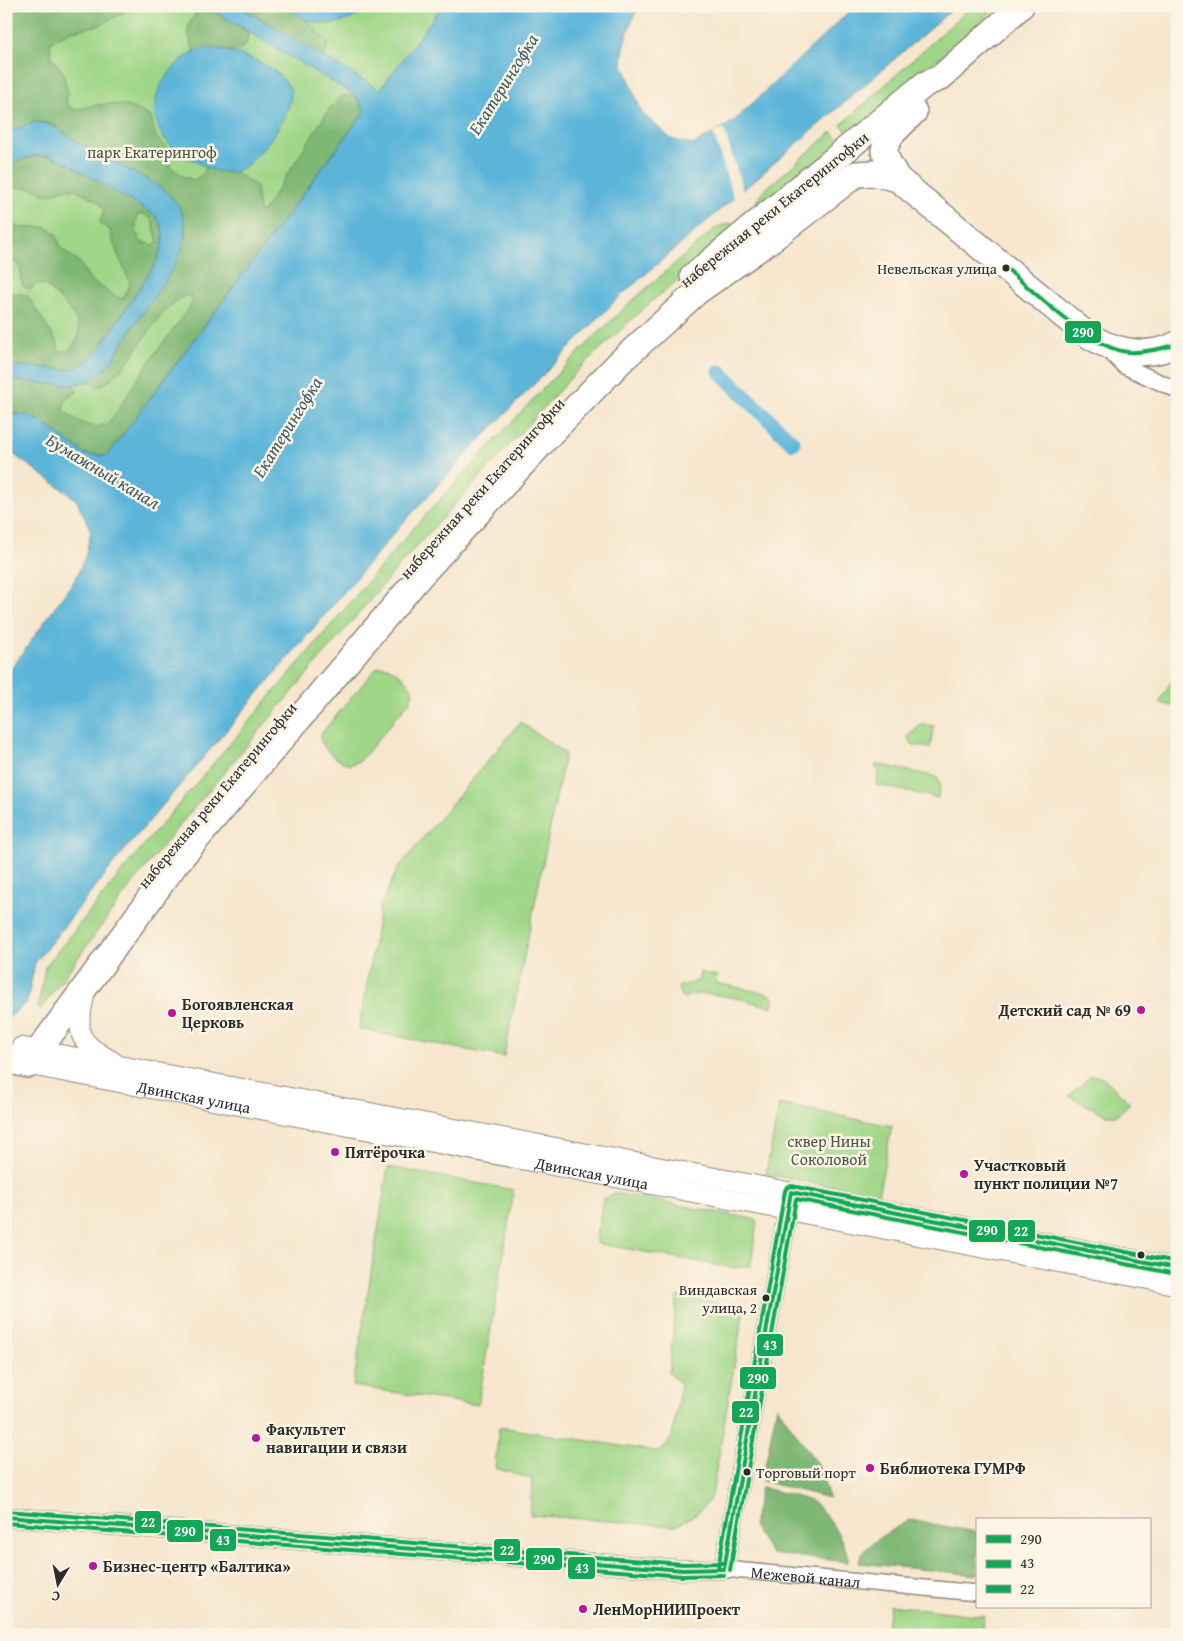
<svg xmlns="http://www.w3.org/2000/svg" width="1183" height="1641" font-family="'Gentium Book Plus',serif">
<style>
.green{fill:#9fd687;stroke:#658059}
.forest{fill:#7fb774;stroke:#557150;fill-rule:evenodd}
.water{fill:#5bb5d9;stroke:#437082}
.pier{fill:#f6e6cd}
.lines{fill:none;stroke-linecap:round;stroke-linejoin:round}
.canal{stroke:#5bb5d9;stroke-width:15}
.minor-casing{stroke:#90887c;stroke-width:18}
.tertiary-casing{stroke:#90887c;stroke-width:21}
.primary-casing{stroke:#90887c;stroke-width:28}
.minor{stroke:#fff;stroke-width:15}
.tertiary{stroke:#fff;stroke-width:19}
.primary{stroke:#fff;stroke-width:25}
.bus-1-casing{stroke:#fcf5e5;stroke-width:8}
.bus-2-casing{stroke:#fcf5e5;stroke-width:8}
.bus-3-casing{stroke:#fcf5e5;stroke-width:8}
.bus-1{stroke:#10a855;stroke-width:4}
.bus-2{stroke:#10a855;stroke-width:4}
.bus-3{stroke:#10a855;stroke-width:4}
.bus-dot{fill:#2b2b2b;stroke:#fcf5e5;stroke-width:2}
.poi-dot{fill:#b5179e;stroke:#fcf5e5;stroke-width:2}
.labels{text-anchor:middle;dominant-baseline:central;stroke-width:5;stroke-linejoin:round;paint-order:stroke}
.bus-label{font-size:15px;fill:#2b2b2b;stroke:#fcf5e5;text-anchor:end}
.park-label{font-size:16px;fill:#485642;stroke:#fcf5e5}
.street-label{font-size:16px;fill:#2b2b2b;stroke:#fcf5e5}
.poi-label{font-size:16px;font-weight:bold;fill:#2b2b2b;stroke:#fcf5e5;text-anchor:start}
.water-label{font-size:18px;font-style:italic;fill:#3c5b68;stroke:#fcf5e5}
.line-badge{stroke:#fcf5e5;stroke-width:2}
.badge-label{font-size:14px;text-anchor:middle;font-weight:bold;fill:#fff}
</style>
<rect width="100%" height="100%" fill="#fcf5e5"/>
<filter id="ink" filterUnits="userSpaceOnUse"><feTurbulence type="fractalNoise" baseFrequency=".02" numOctaves="2"/><feDisplacementMap in="SourceGraphic" scale="10" xChannelSelector="R" yChannelSelector="G"/><feConvolveMatrix kernelMatrix="1 2 1 2 8 2 1 2 1" color-interpolation-filters="sRGB"/></filter>
<filter id="wash" filterUnits="userSpaceOnUse"><feTurbulence type="fractalNoise" baseFrequency=".0096" numOctaves="4" result="noise"/><feDisplacementMap in="SourceGraphic" scale="20" xChannelSelector="R" yChannelSelector="G"/><feGaussianBlur stdDeviation="1.12" result="paint"/><feColorMatrix in="noise" values="0 0 0 0 0 0 0 0 0 0 0 0 0 0 0 0 0 1.4 0 .05"/><feComposite in="paint" operator="in"/></filter>
<g filter="url(#wash)">
<rect width="100%" height="100%" fill="#f6e6cd"/>
<g class="green">
<path d="M 6,6 L 442,6 L 317,176 L 107,456 L 70,444 L 26,415 L 6,413 Z"/>
<path d="M 972,6 L 998,6 L 851,136 L 841,125 Z"/>
<path d="M 832,132 L 843,143 L 755,216 L 755,204 L 762,192 Z"/>
<path d="M 730,223 L 736,224 L 736,232 L 645,307 L 579,369 L 403,561 L 177,828 L 129,888 L 40,1010 L 38,1008 L 45,967 L 132,859 L 411,531 L 550,381 L 625,307 L 717,227 Z"/>
<path d="M 384,666 C 396,670 410,680 413,692 L 410,701 L 361,760 L 350,765 C 338,761 324,751 320,739 L 321,734 L 376,668 Z"/>
<path d="M 1177,672 L 1177,707 L 1159,703 Z"/>
<path d="M 520,722 L 565,753 L 504,1057 L 359,1029 L 380,907 L 398,868 Z"/>
<path d="M 922,724 L 934,726 L 930,748 L 913,745 L 908,739 L 909,735 Z"/>
<path d="M 876,764 L 937,777 L 940,785 L 938,798 L 876,785 L 879,769 L 875,768 Z"/>
<path d="M 700,972 L 717,976 L 716,983 L 770,994 L 773,998 L 772,1007 C 750,1002 703,987 684,998 L 681,996 L 678,987 L 699,980 Z"/>
<path d="M 1092,1075 L 1103,1077 L 1130,1103 L 1117,1115 L 1106,1115 L 1069,1096 Z"/>
<path d="M 779,1104 L 892,1126 L 878,1195 L 766,1174 Z"/>
<path d="M 388,1167 L 514,1190 L 478,1405 L 353,1386 Z"/>
<path d="M 614,1193 L 753,1219 L 757,1221 L 751,1266 L 733,1268 L 595,1243 L 603,1199 Z"/>
<path d="M 677,1296 L 744,1308 L 712,1495 C 705,1510 689,1519 674,1526 L 530,1515 L 532,1479 L 495,1468 L 499,1427 L 660,1452 L 672,1437 L 681,1384 L 669,1373 Z"/>
<path d="M 890,1605 L 984,1616 L 982,1635 L 886,1635 Z"/>
</g>
<g class="forest">
<path d="M 6,6 L 136,6 L 100,25 L 71,31 L 50,42 L 51,57 L 63,72 L 68,94 L 66,103 L 75,110 C 107,102 122,100 151,117 L 156,137 L 172,153 L 169,166 L 184,177 L 194,180 L 202,175 L 206,167 L 224,172 L 235,172 L 256,186 L 259,211 L 263,212 L 330,108 L 342,96 L 356,96 L 365,111 L 107,456 L 85,454 L 39,420 L 26,415 L 6,413 L 6,380 L 27,380 L 72,384 L 78,391 L 65,400 L 63,409 C 71,418 91,431 103,425 C 113,421 119,408 125,399 C 145,365 170,335 193,302 L 189,294 C 150,310 139,364 100,387 L 88,381 L 103,371 L 116,353 L 175,263 L 183,244 L 148,180 L 73,140 L 60,128 L 48,123 L 36,122 L 6,132 Z"/>
<path d="M 187,6 L 205,6 L 248,32 C 248,43 246,48 235,52 C 221,47 209,48 194,51 C 187,33 184,29 197,12 Z"/>
<path d="M 240,6 L 287,6 L 307,21 L 329,43 L 324,58 Z"/>
<path d="M 36,156 L 50,156 L 65,162 L 141,205 L 156,216 L 162,227 L 163,242 L 156,263 L 102,345 L 87,361 L 71,370 L 6,365 L 6,296 L 15,293 L 27,295 L 57,342 L 59,351 L 69,351 C 71,347 76,342 78,338 C 84,317 58,298 45,285 L 36,284 L 31,289 L 24,287 L 20,279 L 21,270 L 6,250 L 6,221 L 20,228 L 46,227 L 55,233 L 62,249 L 80,263 L 90,280 L 118,298 L 124,298 L 130,283 C 123,265 114,249 110,230 L 100,224 L 104,209 L 97,201 L 76,189 L 62,189 L 52,194 L 44,194 L 31,188 L 9,187 L 6,190 L 6,168 L 16,161 ZM 138,214 L 145,214 L 152,220 L 158,242 L 153,245 L 141,242 C 135,232 135,226 138,214 Z"/>
<path d="M 777,1406 L 819,1467 L 829,1498 L 762,1481 Z"/>
<path d="M 761,1487 C 777,1492 794,1495 810,1501 C 823,1506 850,1548 848,1562 L 771,1554 L 753,1526 Z"/>
<path d="M 910,1520 L 977,1532 L 977,1575 L 859,1563 C 862,1544 894,1529 910,1520 Z"/>
</g>
<g class="water">
<path d="M 205,6 L 239,6 L 380,90 L 442,6 L 642,6 L 634,15 L 625,40 L 622,62 L 642,113 L 671,139 L 693,145 L 734,121 L 855,6 L 956,6 L 618,298 L 472,448 L 402,524 L 123,852 L 35,963 L 27,1002 L 6,1020 L 6,676 L 76,578 L 86,554 L 91,531 L 77,501 L 68,493 L 6,449 L 6,413 L 26,415 L 39,420 L 85,454 L 107,456 L 365,111 L 356,96 Z"/>
<path d="M 287,6 L 368,6 C 355,23 325,28 306,20 C 299,17 293,11 287,6 Z"/>
<path d="M 209,48 C 232,49 281,66 290,89 C 298,108 253,170 233,172 C 217,174 200,165 187,156 C 170,144 162,142 156,121 C 148,95 172,63 194,52 C 198,50 204,49 209,48 Z"/>
<path d="M 36,122 C 57,124 59,132 76,141 C 89,148 103,154 116,163 C 132,173 150,179 165,191 C 214,232 161,284 136,322 C 122,342 110,373 86,382 C 69,389 26,380 6,380 L 6,365 L 71,370 L 87,361 L 102,345 L 156,263 L 163,242 L 162,227 L 156,216 L 65,162 L 50,156 C 33,155 20,158 6,168 L 6,132 Z"/>
</g>
<path class="pier" d="M 724,129 L 744,194 L 735,202 L 713,132 Z"/>
<g class="lines">
<path class="canal" d="M 720,372 L 793,443"/>
</g>
</g>
<g filter="url(#ink)">
<g class="lines">
<g class="minor-casing">
<g id="minor">
<path d="M 1106,348 L 1124,366 L 1177,390"/>
<path id="s1" d="M 724,1569 L 977,1593"/>
</g>
</g>
<g class="tertiary-casing">
<g id="tertiary">
<path d="M 86,989 C 77,1033 72,1039 114,1062"/>
<path d="M 21,1047 L 744,1183 L 1177,1268"/>
<path id="s2" d="M 28,1065 L 1177,1285"/>
<path d="M 6,1517 L 683,1570 L 724,1569 L 790,1198"/>
</g>
</g>
<g class="primary-casing">
<g id="primary">
<path d="M 898,179 L 888,162 L 884,150 L 891,135 L 914,112"/>
<path d="M 693,276 L 925,84 L 940,78 L 1021,6"/>
<path d="M 6,1060 L 28,1065 L 174,866 L 421,575 L 551,433 L 621,361 L 698,291 L 768,242 L 856,174 L 873,173 L 898,179 L 1081,330 C 1107,350 1145,361 1177,344"/>
</g>
</g>
<use href="#minor" class="minor"/>
<use href="#tertiary" class="tertiary"/>
<use href="#primary" class="primary"/>
<g class="bus-1-casing">
<g id="bus-1">
<path d="M 1006,268 C 1035,292 1091,349 1128,352 C 1145,353 1161,349 1177,344"/>
<path d="M 6,1517 L 683,1570 L 724,1569"/>
<path d="M 724,1569 L 791,1192 L 1177,1268"/>
</g>
</g>
<g class="bus-2-casing">
<g id="bus-2">
<path d="M 6,1523 L 683,1576 L 724,1575"/>
<path d="M 730,1570 L 796,1199 L 1176,1274"/>
</g>
</g>
<g class="bus-3-casing">
<g id="bus-3">
<path d="M 6,1511 L 683,1564 L 724,1563"/>
<path d="M 718,1568 L 785,1191 L 787,1187 L 792,1186 L 1177,1262"/>
</g>
</g>
<use href="#bus-1" class="bus-1"/>
<use href="#bus-2" class="bus-2"/>
<use href="#bus-3" class="bus-3"/>
</g>
</g>
<g class="bus-dot">
<circle cx="1006" cy="268" r="4.5"/>
<circle cx="1141" cy="1255" r="4.5"/>
<circle cx="766" cy="1298" r="4.5"/>
<circle cx="747" cy="1472" r="4.5"/>
</g>
<g class="poi-dot">
<circle cx="1141" cy="1010" r="5"/>
<circle cx="172" cy="1013" r="5"/>
<circle cx="335" cy="1152" r="5"/>
<circle cx="964" cy="1174" r="5"/>
<circle cx="256" cy="1438" r="5"/>
<circle cx="870" cy="1468" r="5"/>
<circle cx="93" cy="1566" r="5"/>
<circle cx="583" cy="1609" r="5"/>
</g>
<g class="labels">
<g class="bus-label">
<text x="997" y="268">Невельская улица</text>
<text x="757" y="1289">Виндавская<tspan x="757" dy="18">улица, 2</tspan></text>
<text x="756" y="1472" text-anchor="start">Торговый порт</text>
</g>
<g class="park-label">
<text x="152" y="152">парк Екатерингоф</text>
<text x="829" y="1141">сквер Нины<tspan x="829" dy="18">Соколовой</tspan></text>
</g>
<g class="street-label">
<text transform="translate(774 209) rotate(-39)">набережная реки Екатерингофки</text>
<text transform="translate(482 488) rotate(-48)">набережная реки Екатерингофки</text>
<text transform="translate(217 795) rotate(-50)">набережная реки Екатерингофки</text>
<text stroke="none"><textPath href="#s2" startOffset="169">Двинская улица</textPath></text>
<text stroke="none"><textPath href="#s2" startOffset="574">Двинская улица</textPath></text>
<text stroke="none"><textPath href="#s1" startOffset="82">Межевой канал</textPath></text>
</g>
<g class="poi-label">
<text x="182" y="1004">Богоявленская<tspan x="182" dy="18">Церковь</tspan></text>
<text x="1131" y="1010" text-anchor="end">Детский сад № 69</text>
<text x="345" y="1152">Пятёрочка</text>
<text x="974" y="1165">Участковый<tspan x="974" dy="18">пункт полиции №7</tspan></text>
<text x="266" y="1429">Факультет<tspan x="266" dy="18">навигации и связи</tspan></text>
<text x="880" y="1468">Библиотека ГУМРФ</text>
<text x="103" y="1566">Бизнес-центр «Балтика»</text>
<text x="593" y="1609">ЛенМорНИИПроект</text>
</g>
<g class="water-label">
<text transform="translate(503 84) rotate(-58)">Екатерингофка</text>
<text transform="translate(287 427) rotate(-58)">Екатерингофка</text>
<text transform="translate(103 471) rotate(31)">Бумажный канал</text>
</g>
</g>
<g class="line-badge">
<rect x="1064" y="320" width="38" height="24" rx="5" fill="#10a855"/>
<rect x="968" y="1219" width="38" height="24" rx="5" fill="#10a855"/>
<rect x="1007" y="1219" width="29" height="24" rx="5" fill="#10a855"/>
<rect x="756" y="1333" width="28" height="24" rx="5" fill="#10a855"/>
<rect x="739" y="1366" width="38" height="24" rx="5" fill="#10a855"/>
<rect x="731" y="1400" width="29" height="24" rx="5" fill="#10a855"/>
<rect x="134" y="1510" width="28" height="24" rx="5" fill="#10a855"/>
<rect x="166" y="1519" width="38" height="24" rx="5" fill="#10a855"/>
<rect x="209" y="1528" width="28" height="24" rx="5" fill="#10a855"/>
<rect x="493" y="1538" width="28" height="24" rx="5" fill="#10a855"/>
<rect x="525" y="1547" width="38" height="24" rx="5" fill="#10a855"/>
<rect x="567" y="1556" width="29" height="24" rx="5" fill="#10a855"/>
</g>
<g class="badge-label">
<text x="1083" y="337">290</text>
<text x="987" y="1235">290</text>
<text x="1021" y="1236">22</text>
<text x="770" y="1350">43</text>
<text x="758" y="1383">290</text>
<text x="746" y="1417">22</text>
<text x="148" y="1527">22</text>
<text x="185" y="1536">290</text>
<text x="223" y="1545">43</text>
<text x="507" y="1555">22</text>
<text x="544" y="1564">290</text>
<text x="582" y="1573">43</text>
</g>
<rect width="1183" height="1641" fill="none" stroke="#fcf5e5" stroke-width="25"/>
<rect x="976" y="1518" width="175" height="90" fill="#fcf5e5" stroke="#a8a49b"/>
<rect x="986" y="1535" width="25" height="8" fill="#10a855" stroke="#a8a49b"/>
<text x="1020" y="1544" font-size="15" fill="#2b2b2b">290</text>
<rect x="986" y="1560" width="25" height="8" fill="#10a855" stroke="#a8a49b"/>
<text x="1020" y="1568" font-size="15" fill="#2b2b2b">43</text>
<rect x="986" y="1585" width="25" height="8" fill="#10a855" stroke="#a8a49b"/>
<text x="1020" y="1594" font-size="15" fill="#2b2b2b">22</text>
<g transform="translate(58 1584) rotate(190)" stroke="#fcf5e5" stroke-width="4" paint-order="stroke">
<path d="M0-4L9 19L0 12L-9 19Z" fill="#2b2b2b"/>
<text y="-8" font-size="14" font-weight="bold" text-anchor="middle" fill="#2b2b2b">С</text>
</g>
</svg>
